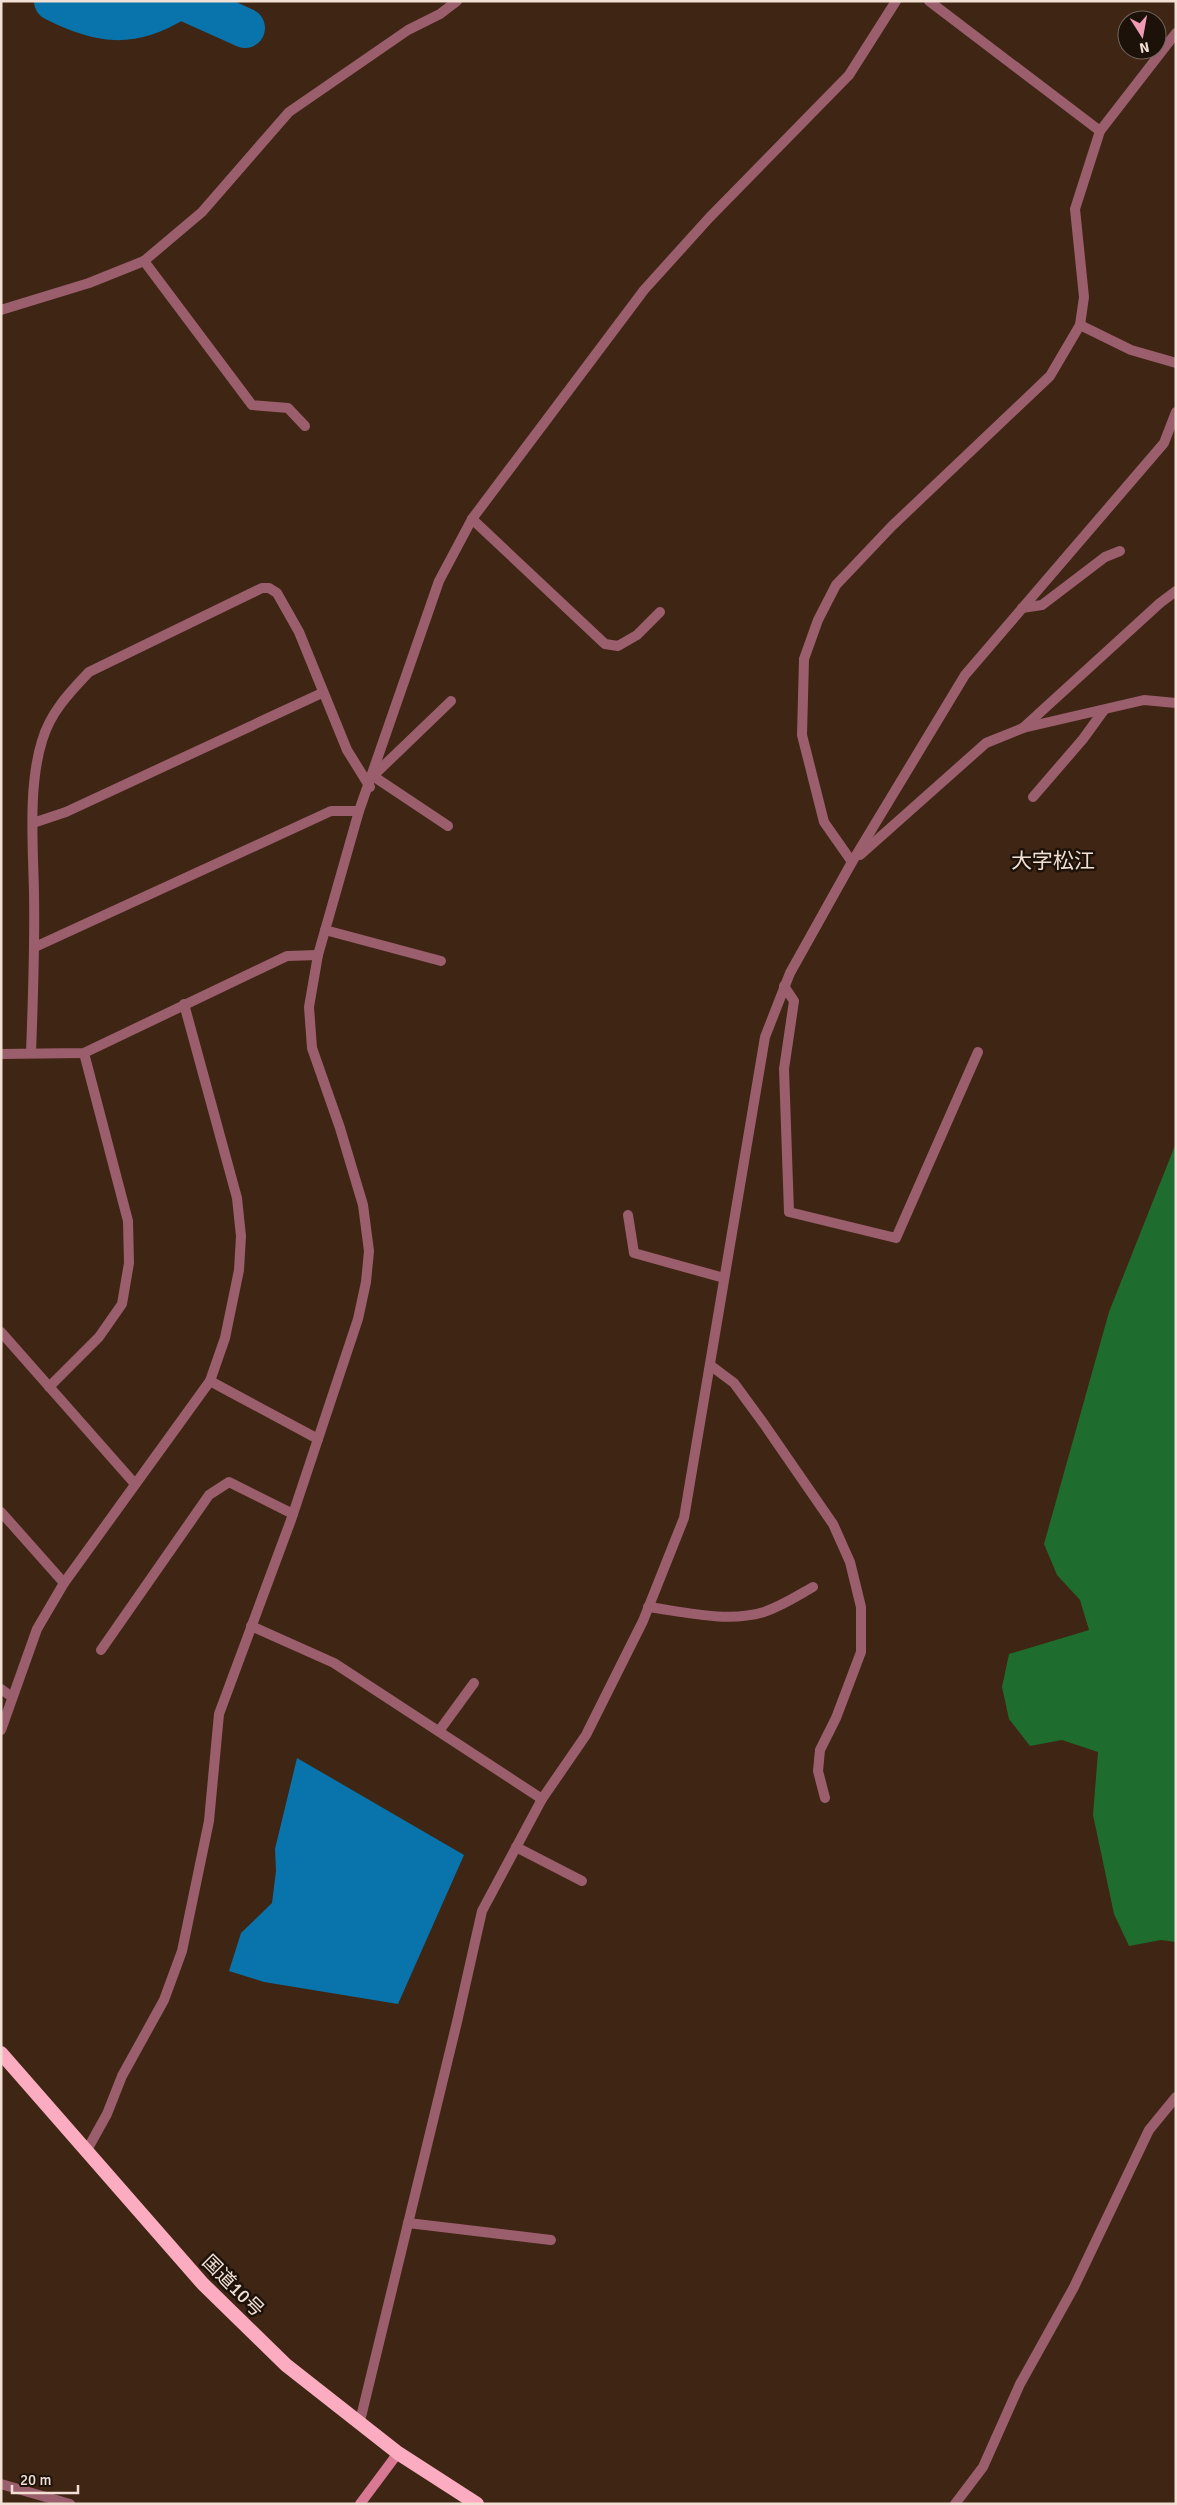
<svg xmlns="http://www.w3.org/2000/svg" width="1177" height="2505" font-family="Signika,'Noto Sans JP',sans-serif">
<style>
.forest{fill:#1e6c2e}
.water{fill:#0874ab}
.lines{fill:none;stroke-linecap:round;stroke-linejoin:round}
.river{stroke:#0874ab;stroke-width:40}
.minor{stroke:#9b5e6d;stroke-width:10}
.secondary{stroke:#d87892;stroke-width:10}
.trunk{stroke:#fcacc0;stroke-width:14}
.labels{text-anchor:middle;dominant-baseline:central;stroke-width:5;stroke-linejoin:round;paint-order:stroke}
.street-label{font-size:19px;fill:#f2e0d5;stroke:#1d120a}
.quarter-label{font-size:21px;fill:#f2e0d5;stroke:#1d120a}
</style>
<rect width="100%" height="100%" fill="#3f2513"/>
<path class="forest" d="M 1176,1143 L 1176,1942 L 1161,1940 L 1129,1946 L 1114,1914 L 1093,1815 L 1098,1752 L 1062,1740 L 1030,1746 L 1009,1719 L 1002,1687 L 1009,1654 L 1089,1630 L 1080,1600 L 1057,1575 L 1044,1544 L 1109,1312 Z"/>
<path class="water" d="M 297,1758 L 464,1855 L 398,2004 L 264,1982 L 229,1971 L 241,1933 L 272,1903 L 276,1871 L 275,1849 Z"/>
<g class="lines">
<g class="river">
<path d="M 54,1 C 99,24 131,29 176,1"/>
<path d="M 185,1 L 245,28"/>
</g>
<g class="minor">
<path d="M 929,1 L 1100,131"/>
<path d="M 144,261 L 252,405 L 288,408 L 305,426"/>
<path d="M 1,310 L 89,283 L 144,261 L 202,212 L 289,112 L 408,30 L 440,14 L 457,1"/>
<path d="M 1080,325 L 1131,350 L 1176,363"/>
<path d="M 472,519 L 605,644 L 618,646 L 637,635 L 660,612"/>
<path d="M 1022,608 L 1042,605 L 1105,557 L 1120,551"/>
<path d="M 1023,728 L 1160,603 L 1176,591"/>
<path d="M 1033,797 L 1083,739 L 1104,710"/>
<path d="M 33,823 L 66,812 L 322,693"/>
<path d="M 448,826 L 373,776 L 451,701"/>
<path d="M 860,855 L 986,743 L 1023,728 L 1144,700 L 1176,703"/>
<path d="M 852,862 L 824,822 L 802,735 L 804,659 L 818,620 L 836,585 L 892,526 L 1050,376 L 1080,325 L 1084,297 L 1075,209 L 1100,131 L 1176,33"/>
<path d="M 325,930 L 441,961"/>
<path d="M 35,947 L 331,811 L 359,811"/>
<path d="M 784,986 L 794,1001 L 784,1069 L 789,1212 L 896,1238 L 978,1052"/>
<path d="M 31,1053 C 33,1000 35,946 34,893 C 33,845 28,786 42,741 C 50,713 69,693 89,672 L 262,588 L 269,588 L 277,593 L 299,632 L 347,750 L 370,787"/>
<path d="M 1,1054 L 84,1053 L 287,956 L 318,955"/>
<path d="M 628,1215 L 634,1253 L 724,1278"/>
<path d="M 1,1332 L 135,1484"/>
<path d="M 710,1365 L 734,1383 L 764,1424 L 833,1524 L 850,1562 L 861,1607 L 861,1652 L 836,1718 L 820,1750 L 818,1771 L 825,1798"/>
<path d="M 210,1381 L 318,1439"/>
<path d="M 49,1387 L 99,1337 L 122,1304 L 129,1263 L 128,1221 L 84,1053"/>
<path d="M 1,1512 L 64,1583"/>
<path d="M 648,1607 C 685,1612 728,1623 764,1612 C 782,1606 797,1596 813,1587"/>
<path d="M 251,1626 L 334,1663 L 542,1799"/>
<path d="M 101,1650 L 209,1495 L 229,1482 L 293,1514"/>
<path d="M 1,1689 L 12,1697"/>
<path d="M 1,1730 L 37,1629 L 64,1583 L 210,1381 L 225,1338 L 239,1270 L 241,1236 L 237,1198 L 184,1004"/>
<path d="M 439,1731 L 474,1683"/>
<path d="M 516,1847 L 582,1881"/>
<path d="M 87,2150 L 107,2114 L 122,2076 L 164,2000 L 182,1951 L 209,1821 L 219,1714 L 291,1520 L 358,1319 L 366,1282 L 369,1251 L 363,1205 L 340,1128 L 312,1048 L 309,1007 L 318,955 L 359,811 L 439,581 L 472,519 L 644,290 L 709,218 L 849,75 L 896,1"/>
<path d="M 408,2223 L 551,2240"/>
<path d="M 360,2421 L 457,2022 L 482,1911 L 542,1799 L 586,1735 L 643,1621 L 684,1518 L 765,1037 L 790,973 L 852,862 L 965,675 L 1164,443 L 1176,412"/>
<path d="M 1,2484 L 70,2504"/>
<path d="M 955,2504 L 983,2467 L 1020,2384 L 1074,2287 L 1149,2130 L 1176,2097"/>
</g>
<path class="secondary" d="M 360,2504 L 398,2453"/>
<path class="trunk" d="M 1,2053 L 203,2284 L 286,2365 L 398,2453 L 477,2504"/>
</g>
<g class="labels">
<g class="street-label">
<text transform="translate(233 2286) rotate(45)">国道10号</text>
</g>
<g class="quarter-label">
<text x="1053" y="861">大字松江</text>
</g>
</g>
<rect width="1177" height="2505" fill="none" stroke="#f2e0d5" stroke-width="5"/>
<g transform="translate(1142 35) rotate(169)"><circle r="24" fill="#1d120a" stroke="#72645b"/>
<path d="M0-4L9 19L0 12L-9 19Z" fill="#f09ab5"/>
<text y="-8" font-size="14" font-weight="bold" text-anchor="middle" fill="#f2e0d5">N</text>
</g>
<path d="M12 2485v8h66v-8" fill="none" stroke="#f2e0d5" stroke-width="2.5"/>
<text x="20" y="2485" font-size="15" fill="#f2e0d5" stroke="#1d120a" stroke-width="4" paint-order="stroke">20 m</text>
</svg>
